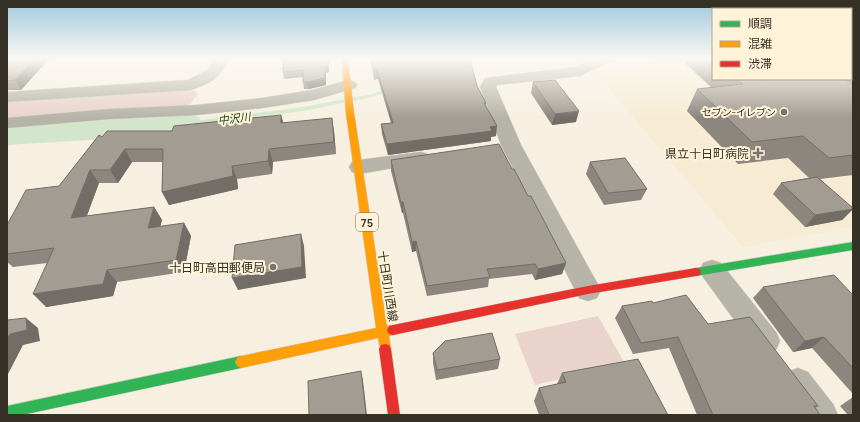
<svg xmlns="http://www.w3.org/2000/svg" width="860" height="422" font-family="Manrope,'Noto Sans JP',sans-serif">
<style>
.built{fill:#f7ecd3}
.green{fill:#e9d3ca}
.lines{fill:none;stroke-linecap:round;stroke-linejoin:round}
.stream{fill:#d3e6cc;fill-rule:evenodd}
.river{fill:#d3e6cc;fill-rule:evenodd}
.street-casing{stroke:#d3cdc1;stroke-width:1}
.fast-casing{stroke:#d3cdc1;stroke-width:1}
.slow-casing{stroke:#d3cdc1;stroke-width:1}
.jam-casing{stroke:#d3cdc1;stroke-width:1}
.street{fill:#b6b4a8;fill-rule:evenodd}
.fast{fill:#30b455;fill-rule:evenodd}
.slow{fill:#ff9f0a;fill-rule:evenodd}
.jam{fill:#e5322d;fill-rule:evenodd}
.wall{fill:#8c867e}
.shaded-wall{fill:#726d66}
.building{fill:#a39c92;stroke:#726d66}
.poi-dot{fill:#7a7468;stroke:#fff3d9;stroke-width:1.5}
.labels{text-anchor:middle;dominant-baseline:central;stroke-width:4;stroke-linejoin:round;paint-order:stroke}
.far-poi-label{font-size:10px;fill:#363127;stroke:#fff3d9;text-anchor:end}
.far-water-label{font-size:11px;font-style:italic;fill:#1c4720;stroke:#fff3d9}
.shield{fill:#fff3d9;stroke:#726b5c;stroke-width:1}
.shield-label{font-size:11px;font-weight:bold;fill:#363127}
.poi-label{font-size:12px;fill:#363127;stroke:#fff3d9;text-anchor:end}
.street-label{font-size:12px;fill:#363127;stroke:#fff3d9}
</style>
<rect width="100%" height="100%" fill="#f7f0e1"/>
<path class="built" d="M 696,59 L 713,59 L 713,79 L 851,79 L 853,59 L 853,227 L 743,247 L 593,70 Z"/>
<g class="green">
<path d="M 191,88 L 198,93 L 190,104 L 181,108 L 7,119 L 7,101 Z"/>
<path d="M 598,316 L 625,364 L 535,385 L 515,334 Z"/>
</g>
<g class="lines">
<path class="stream" d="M 390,87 L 393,89 L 392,90 L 373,97 L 303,111 L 187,126 L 184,124 L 187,122 L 303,107 L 372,94 Z"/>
<path class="river" d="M 187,114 L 199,117 L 203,124 L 199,131 L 187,134 L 7,145 L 7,125 Z"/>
<g class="street-casing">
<g id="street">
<path d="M 213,59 L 229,59 C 222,77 208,85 190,90 L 7,102 L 7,92 L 188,80 L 207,70 Z"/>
<path d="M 592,59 L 612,59 L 609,62 L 580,76 L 497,85 L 496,87 L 521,145 L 601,290 L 597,298 L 588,301 L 579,298 L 501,145 L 480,87 L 485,78 L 576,67 Z"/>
<path d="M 349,80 L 355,82 L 357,85 L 355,88 L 314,100 L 262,108 L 196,115 L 109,119 L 7,128 L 7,118 L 109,109 L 196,105 L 262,98 L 312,90 Z"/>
<path d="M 421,152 L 428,154 L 431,158 L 428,162 L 359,174 L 352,172 L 349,167 L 352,162 L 359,160 Z"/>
<path d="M 712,260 L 721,263 L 776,332 L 780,341 L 776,350 L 766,354 L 756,350 L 703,277 L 700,270 L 703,263 Z"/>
<path d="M 798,368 L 808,372 L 833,404 L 838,415 L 803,415 L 788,392 L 783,382 L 788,372 Z"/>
</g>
</g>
<g class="fast-casing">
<g id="fast">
<path d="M 853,242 L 853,250 L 696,276 L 692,275 L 691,272 L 692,269 L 696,268 Z"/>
<path d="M 241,356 L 245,358 L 247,362 L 245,366 L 241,368 L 22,415 L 7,415 L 7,406 Z"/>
</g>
</g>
<g class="slow-casing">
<path id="slow" d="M 342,59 L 348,59 L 354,113 L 387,326 L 393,325 L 397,326 L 399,330 L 397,334 L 389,336 L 391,349 L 389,353 L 385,354 L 381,353 L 378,338 L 241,368 L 237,366 L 235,362 L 237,358 L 241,356 L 376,328 L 346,113 Z"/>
</g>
<g class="jam-casing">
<g id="jam">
<path d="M 696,268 L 700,269 L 701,272 L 700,275 L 696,276 L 588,294 L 393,335 L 389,334 L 387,330 L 389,326 L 393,325 L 588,286 Z"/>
<path d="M 385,344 L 389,345 L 391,349 L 400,415 L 388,415 L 379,349 L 381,345 Z"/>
</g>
</g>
<use href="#street" class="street"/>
<use href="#fast" class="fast"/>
<use href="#slow" class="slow"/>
<use href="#jam" class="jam"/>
</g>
<g class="wall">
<path d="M 7,59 L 49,59 L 21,90 L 7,90 Z"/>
<path d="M 283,59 L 328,59 L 329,72 L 326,73 L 326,85 L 309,89 L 304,89 L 303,82 L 303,77 L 284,79 L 283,72 Z"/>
<path d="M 371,59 L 470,59 L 477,86 L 486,103 L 486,107 L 496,136 L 491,137 L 491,141 L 388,155 L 382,134 L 381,124 L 391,123 L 378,79 L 374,80 Z"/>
<path d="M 687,59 L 713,59 L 713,79 L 851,79 L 851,59 L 853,59 L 853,175 L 820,179 L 853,209 L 842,220 L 805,227 L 773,194 L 781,183 L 809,178 L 788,158 L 738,164 L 687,111 L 697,89 L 712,88 L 685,63 Z"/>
<path d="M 533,82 L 576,122 L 552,125 L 531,93 Z"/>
<path d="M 284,123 L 334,131 L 336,154 L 273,162 L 272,174 L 237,179 L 238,189 L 169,205 L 162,192 L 163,162 L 132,162 L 118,183 L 99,183 L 87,216 L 154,207 L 162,220 L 160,227 L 184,223 L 191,236 L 184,272 L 117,282 L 113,296 L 46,307 L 47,263 L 13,267 L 7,262 L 7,225 L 59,186 L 102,137 L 172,131 Z"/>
<path d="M 391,160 L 512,169 L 566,263 L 562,274 L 535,280 L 532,274 L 489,279 L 488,287 L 427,296 L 416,251 L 412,252 L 403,213 L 402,213 L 391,171 Z"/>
<path d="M 590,162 L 647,189 L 641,200 L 604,205 L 586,174 Z"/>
<path d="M 763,287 L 853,295 L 853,394 L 812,348 L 793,352 L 753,298 Z"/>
<path d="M 653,303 L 708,324 L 818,406 L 815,408 L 820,415 L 697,415 L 669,348 L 633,354 L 615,318 L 622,306 Z"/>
<path d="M 433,353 L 500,359 L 498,369 L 436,380 L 433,363 Z"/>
<path d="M 562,373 L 668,415 L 539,415 L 534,401 L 539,388 L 557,384 Z"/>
<path d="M 853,397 L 853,415 L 848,415 L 840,406 Z"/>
</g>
<g class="shaded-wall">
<path d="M 35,59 L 49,59 L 21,90 L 15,80 Z"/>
<path d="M 328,59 L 329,72 L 326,73 L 326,85 L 309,89 L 307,82 L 325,66 Z"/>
<path d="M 579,111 L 576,122 L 552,125 L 555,114 Z"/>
<path d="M 281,115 L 285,128 L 281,123 Z"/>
<path d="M 332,118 L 334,131 L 336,154 L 334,142 Z"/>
<path d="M 497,126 L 496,136 L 491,137 L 491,141 L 388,155 L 387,144 Z"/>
<path d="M 125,149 L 132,162 L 118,183 L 110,170 Z"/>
<path d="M 269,149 L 273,162 L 272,174 L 268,161 Z"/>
<path d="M 232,166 L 237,179 L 238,189 L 169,205 L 162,192 Z"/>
<path d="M 90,170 L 99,183 L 81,230 L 71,218 Z"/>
<path d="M 403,202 L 403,213 L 402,213 L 401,203 Z"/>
<path d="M 154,207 L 162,220 L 156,241 L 148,228 Z"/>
<path d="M 853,209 L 842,220 L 805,227 L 815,215 Z"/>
<path d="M 184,223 L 191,236 L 184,272 L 176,260 Z"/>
<path d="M 301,234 L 304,246 L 306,278 L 238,290 L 232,278 Z"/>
<path d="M 416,241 L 416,251 L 412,252 L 412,242 Z"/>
<path d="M 566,263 L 562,274 L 535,280 L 538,269 Z"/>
<path d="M 107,270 L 117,282 L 113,296 L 46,307 L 33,294 Z"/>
<path d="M 26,318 L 38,328 L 40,341 L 23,345 L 7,376 L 7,339 L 10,334 Z"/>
<path d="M 824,337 L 812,348 L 793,352 L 805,341 Z"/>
<path d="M 361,371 L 363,381 L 367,415 L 366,415 Z"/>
</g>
<g class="building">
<path d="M 7,59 L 35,59 L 15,80 L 7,81 Z"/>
<path d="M 283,59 L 328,59 L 328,66 L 325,66 L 325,78 L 307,82 L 303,82 L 303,70 L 283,72 Z"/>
<path d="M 371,59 L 470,59 L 477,86 L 486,103 L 484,103 L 497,126 L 490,127 L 492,131 L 387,144 L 381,124 L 393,123 L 377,70 L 373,70 Z"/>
<rect x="851" y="59" width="2" height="13"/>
<path d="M 737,79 L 845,79 L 853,85 L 853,155 L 829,158 L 803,136 L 752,142 L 697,89 L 743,84 Z"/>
<path d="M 555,80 L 579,111 L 555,114 L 533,82 Z"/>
<path d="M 281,115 L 281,123 L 332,118 L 334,142 L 269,149 L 268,161 L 232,166 L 233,176 L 162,192 L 163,149 L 125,149 L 110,170 L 90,170 L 71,218 L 154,207 L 148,228 L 184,223 L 176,260 L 107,270 L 103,284 L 33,294 L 54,248 L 7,254 L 7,225 L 26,190 L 59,186 L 99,135 L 102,137 L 107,131 L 172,131 L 174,126 Z"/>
<path d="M 499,144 L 512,169 L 514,169 L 528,196 L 531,196 L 566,263 L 538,269 L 535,264 L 487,269 L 490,277 L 427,286 L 416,241 L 412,242 L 403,202 L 401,203 L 391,160 Z"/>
<path d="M 625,158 L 647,189 L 608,193 L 590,162 Z"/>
<path d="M 817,177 L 853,208 L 853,209 L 815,215 L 781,183 Z"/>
<path d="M 301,234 L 302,267 L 232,278 L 235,245 Z"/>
<path d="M 834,275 L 853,295 L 853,368 L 824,337 L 805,341 L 763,287 Z"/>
<path d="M 686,295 L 708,324 L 750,317 L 818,406 L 814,406 L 820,415 L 713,415 L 678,337 L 641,343 L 622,306 L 652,301 L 653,303 Z"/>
<path d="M 26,318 L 27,330 L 10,334 L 7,339 L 7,320 Z"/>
<path d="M 492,333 L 500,359 L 437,370 L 433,353 L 445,341 Z"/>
<path d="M 638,359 L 668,415 L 549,415 L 539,388 L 566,382 L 562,373 Z"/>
<path d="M 361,371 L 366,415 L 309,415 L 308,381 Z"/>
</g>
<linearGradient id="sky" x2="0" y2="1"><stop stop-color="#9fc8dd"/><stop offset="0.5" stop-color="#fbf8f2"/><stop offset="1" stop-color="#fbf8f2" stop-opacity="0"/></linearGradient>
<rect width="860" height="118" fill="url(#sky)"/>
<g class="poi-dot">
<circle cx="784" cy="112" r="4"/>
<path d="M756 147h4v4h4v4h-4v4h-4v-4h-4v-4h4z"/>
<circle cx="273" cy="267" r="4"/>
</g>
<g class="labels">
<g class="far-poi-label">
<text x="776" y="112">セブン-イレブン</text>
</g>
<g class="far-water-label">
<text transform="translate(234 118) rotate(-7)">中沢川</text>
</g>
<rect class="shield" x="356" y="213" width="22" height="18" rx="3"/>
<g class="shield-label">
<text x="367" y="222">75</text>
</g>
<g class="poi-label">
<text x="749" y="153">県立十日町病院</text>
<text x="265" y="267">十日町高田郵便局</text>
</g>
<g class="street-label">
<text transform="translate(388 286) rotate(81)">十日町川西線</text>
</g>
</g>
<rect width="860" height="422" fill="none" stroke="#363127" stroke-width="16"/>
<rect x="712" y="8" width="140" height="72" fill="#fff3d9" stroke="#afa592"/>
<rect x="720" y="21" width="20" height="6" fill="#30b455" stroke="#afa592"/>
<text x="748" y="28" font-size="12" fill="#363127">順調</text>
<rect x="720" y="41" width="20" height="6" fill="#ff9f0a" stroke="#afa592"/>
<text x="748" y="48" font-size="12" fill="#363127">混雑</text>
<rect x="720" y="61" width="20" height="6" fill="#e5322d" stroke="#afa592"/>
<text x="748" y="68" font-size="12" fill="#363127">渋滞</text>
</svg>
